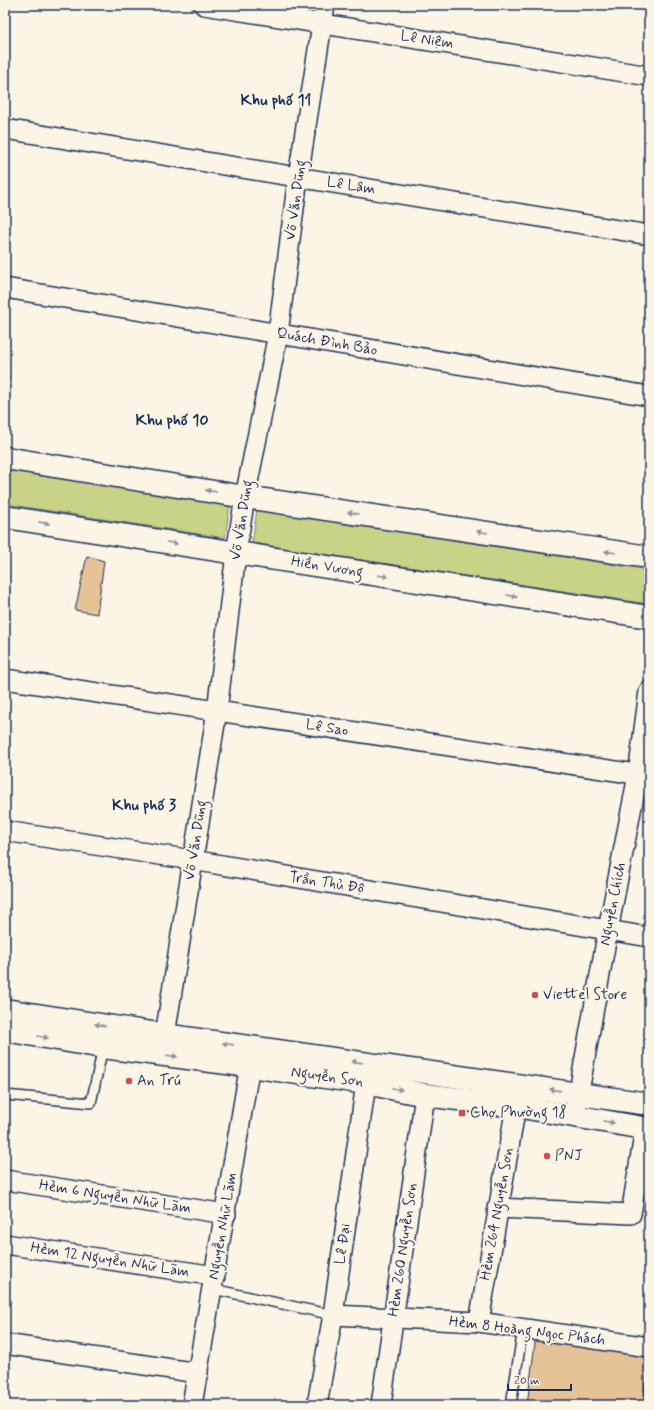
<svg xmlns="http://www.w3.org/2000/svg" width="654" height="1410" font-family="Mynerve,sans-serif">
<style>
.green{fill:#c8d387;stroke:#728172}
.building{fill:#e5c397;stroke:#1b2f5e}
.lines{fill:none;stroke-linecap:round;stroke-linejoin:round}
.service-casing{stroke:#1b2f5e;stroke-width:12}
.minor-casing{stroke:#1b2f5e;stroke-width:22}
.tertiary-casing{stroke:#1b2f5e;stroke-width:25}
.service{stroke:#fcf5e5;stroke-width:9}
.minor{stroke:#fcf5e5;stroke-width:19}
.tertiary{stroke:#fcf5e5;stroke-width:22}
.oneway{fill:#8c92a2}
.poi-dot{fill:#d1495b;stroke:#fcf5e5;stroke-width:1.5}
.labels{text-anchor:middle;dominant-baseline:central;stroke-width:4;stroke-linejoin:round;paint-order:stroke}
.street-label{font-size:15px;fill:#1b2f5e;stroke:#fcf5e5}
.poi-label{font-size:15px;fill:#1b2f5e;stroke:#fcf5e5;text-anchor:start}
.neighbourhood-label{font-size:16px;font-weight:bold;fill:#1b2f5e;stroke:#fcf5e5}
</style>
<rect width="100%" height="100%" fill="#fcf5e5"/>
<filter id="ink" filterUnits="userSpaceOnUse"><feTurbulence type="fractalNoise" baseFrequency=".025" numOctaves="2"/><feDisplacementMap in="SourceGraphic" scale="8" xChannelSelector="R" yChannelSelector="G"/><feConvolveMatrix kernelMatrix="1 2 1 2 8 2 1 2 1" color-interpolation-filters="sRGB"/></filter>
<g filter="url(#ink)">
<g class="green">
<path d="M 5,469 L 230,504 L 225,538 L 5,504 Z"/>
<path d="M 257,510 L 649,570 L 649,595 L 648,604 L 252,543 Z"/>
</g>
<g class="building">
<path d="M 87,556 L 104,561 L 97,614 L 75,610 Z"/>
<path d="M 536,1335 L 649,1354 L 643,1405 L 527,1405 Z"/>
</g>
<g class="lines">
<g class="service-casing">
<g id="service">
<path d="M 5,1095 L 91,1103 L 103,1047"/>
<path d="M 213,1289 L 333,1315"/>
<path d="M 511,1405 L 523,1328"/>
</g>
</g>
<g class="minor-casing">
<g id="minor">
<path d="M 204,5 L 649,76"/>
<path d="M 5,129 L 649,235"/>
<path d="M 5,288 L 649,396"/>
<path d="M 5,679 L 649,776"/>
<path d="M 5,831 L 192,860 L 649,937"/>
<path d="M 165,1035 L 217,711 L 236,553 L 245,497 L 278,334 L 298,177 L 325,5"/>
<path d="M 576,1108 L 608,930 L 638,775 L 649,691"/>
<path d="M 5,1180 L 226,1214"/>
<path d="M 497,1208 L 631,1214 L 645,1129"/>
<path d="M 5,1244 L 215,1276"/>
<path d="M 333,1315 L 479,1322 L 649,1347"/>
<path d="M 479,1322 L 516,1106"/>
<path d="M 5,1344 L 198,1373"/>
<path d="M 192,1405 L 252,1053"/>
<path d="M 317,1405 L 333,1315 L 366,1083"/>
<path d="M 381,1405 L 425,1095"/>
</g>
</g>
<g class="tertiary-casing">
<g id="tertiary">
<path d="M 5,458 L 245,497 L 649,557"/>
<path d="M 5,517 L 649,617"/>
<path d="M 5,1010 L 165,1035 L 649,1104"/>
<path d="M 5,1030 L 103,1047 L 250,1066 L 366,1083 L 425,1095 L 516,1106 L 649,1129"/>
</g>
</g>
<use href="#service" class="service"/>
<use href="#minor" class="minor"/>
<use href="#tertiary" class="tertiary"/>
</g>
<defs><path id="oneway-solid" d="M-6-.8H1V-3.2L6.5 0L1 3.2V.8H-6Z"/></defs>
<g class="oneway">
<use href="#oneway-solid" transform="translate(211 491) rotate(-171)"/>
<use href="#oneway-solid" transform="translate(353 513) rotate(-171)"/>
<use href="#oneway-solid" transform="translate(44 523) rotate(9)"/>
<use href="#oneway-solid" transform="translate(482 532) rotate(-171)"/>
<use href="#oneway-solid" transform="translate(172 543) rotate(9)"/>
<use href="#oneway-solid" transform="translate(610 552) rotate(-171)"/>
<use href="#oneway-solid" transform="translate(383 576) rotate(9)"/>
<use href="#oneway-solid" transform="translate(512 596) rotate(9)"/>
<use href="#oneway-solid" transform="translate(100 1025) rotate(-171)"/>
<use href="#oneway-solid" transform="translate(43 1037) rotate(10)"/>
<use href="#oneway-solid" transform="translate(228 1044) rotate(-172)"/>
<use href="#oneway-solid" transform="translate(172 1056) rotate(7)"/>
<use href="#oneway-solid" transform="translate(357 1062) rotate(-172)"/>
<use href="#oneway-solid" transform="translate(397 1089) rotate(12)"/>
<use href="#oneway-solid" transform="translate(555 1090) rotate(-172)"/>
<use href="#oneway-solid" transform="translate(609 1122) rotate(11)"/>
</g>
</g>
<g class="poi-dot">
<circle cx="535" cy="995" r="4"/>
<circle cx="129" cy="1081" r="4"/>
<rect x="458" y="1109" width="8" height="8" rx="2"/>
<circle cx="547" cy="1156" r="4"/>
</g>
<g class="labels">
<g class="street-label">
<text transform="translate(427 40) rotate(9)">Lê Niệm</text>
<text transform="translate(351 186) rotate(9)">Lê Lâm</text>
<text transform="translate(296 200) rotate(-82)">Võ Văn Dũng</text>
<text transform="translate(327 342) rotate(10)">Quách Đình Bảo</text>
<text transform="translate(242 520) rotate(-81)">Võ Văn Dũng</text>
<text transform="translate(327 567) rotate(9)">Hiền Vương</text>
<text transform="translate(327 728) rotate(9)">Lê Sao</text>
<text transform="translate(196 840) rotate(-81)">Võ Văn Dũng</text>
<text transform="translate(327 883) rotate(9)">Trần Thủ Độ</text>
<text transform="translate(613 904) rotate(-79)">Nguyễn Chích</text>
<text transform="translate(327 1077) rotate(8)">Nguyễn Sơn</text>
<text transform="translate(115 1197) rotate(9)">Hẻm 6 Nguyễn Nhữ Lãm</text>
<text transform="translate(497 1214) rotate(-80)">Hẻm 264 Nguyễn Sơn</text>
<text transform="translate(223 1226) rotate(-80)">Nguyễn Nhữ Lãm</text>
<text transform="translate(343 1244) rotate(-82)">Lê Đại</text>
<text transform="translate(403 1250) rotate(-82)">Hẻm 260 Nguyễn Sơn</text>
<text transform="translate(110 1260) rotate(9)">Hẻm 12 Nguyễn Nhữ Lãm</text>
<text transform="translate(527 1331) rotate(7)">Hẻm 8 Hoàng Ngọc Phách</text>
</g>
<g class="poi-label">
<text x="543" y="995">Viettel Store</text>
<text x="137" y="1081">An Trú</text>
<text x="470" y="1113">Chợ Phường 18</text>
<text x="555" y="1156">PNJ</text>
</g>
<g class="neighbourhood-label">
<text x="276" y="100">Khu phố 11</text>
<text x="172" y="420">Khu phố 10</text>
<text x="144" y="805">Khu phố 3</text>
</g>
</g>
<rect width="654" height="1410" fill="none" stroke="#fcf5e5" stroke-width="20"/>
<rect x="10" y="10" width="634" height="1390" fill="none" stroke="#1b2f5e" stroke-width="1.5" filter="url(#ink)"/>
<path d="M508 1384v6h63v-6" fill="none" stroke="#1b2f5e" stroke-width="2"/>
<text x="514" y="1384" font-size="12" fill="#1b2f5e" stroke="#fcf5e5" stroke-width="3" paint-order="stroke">20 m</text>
</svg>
